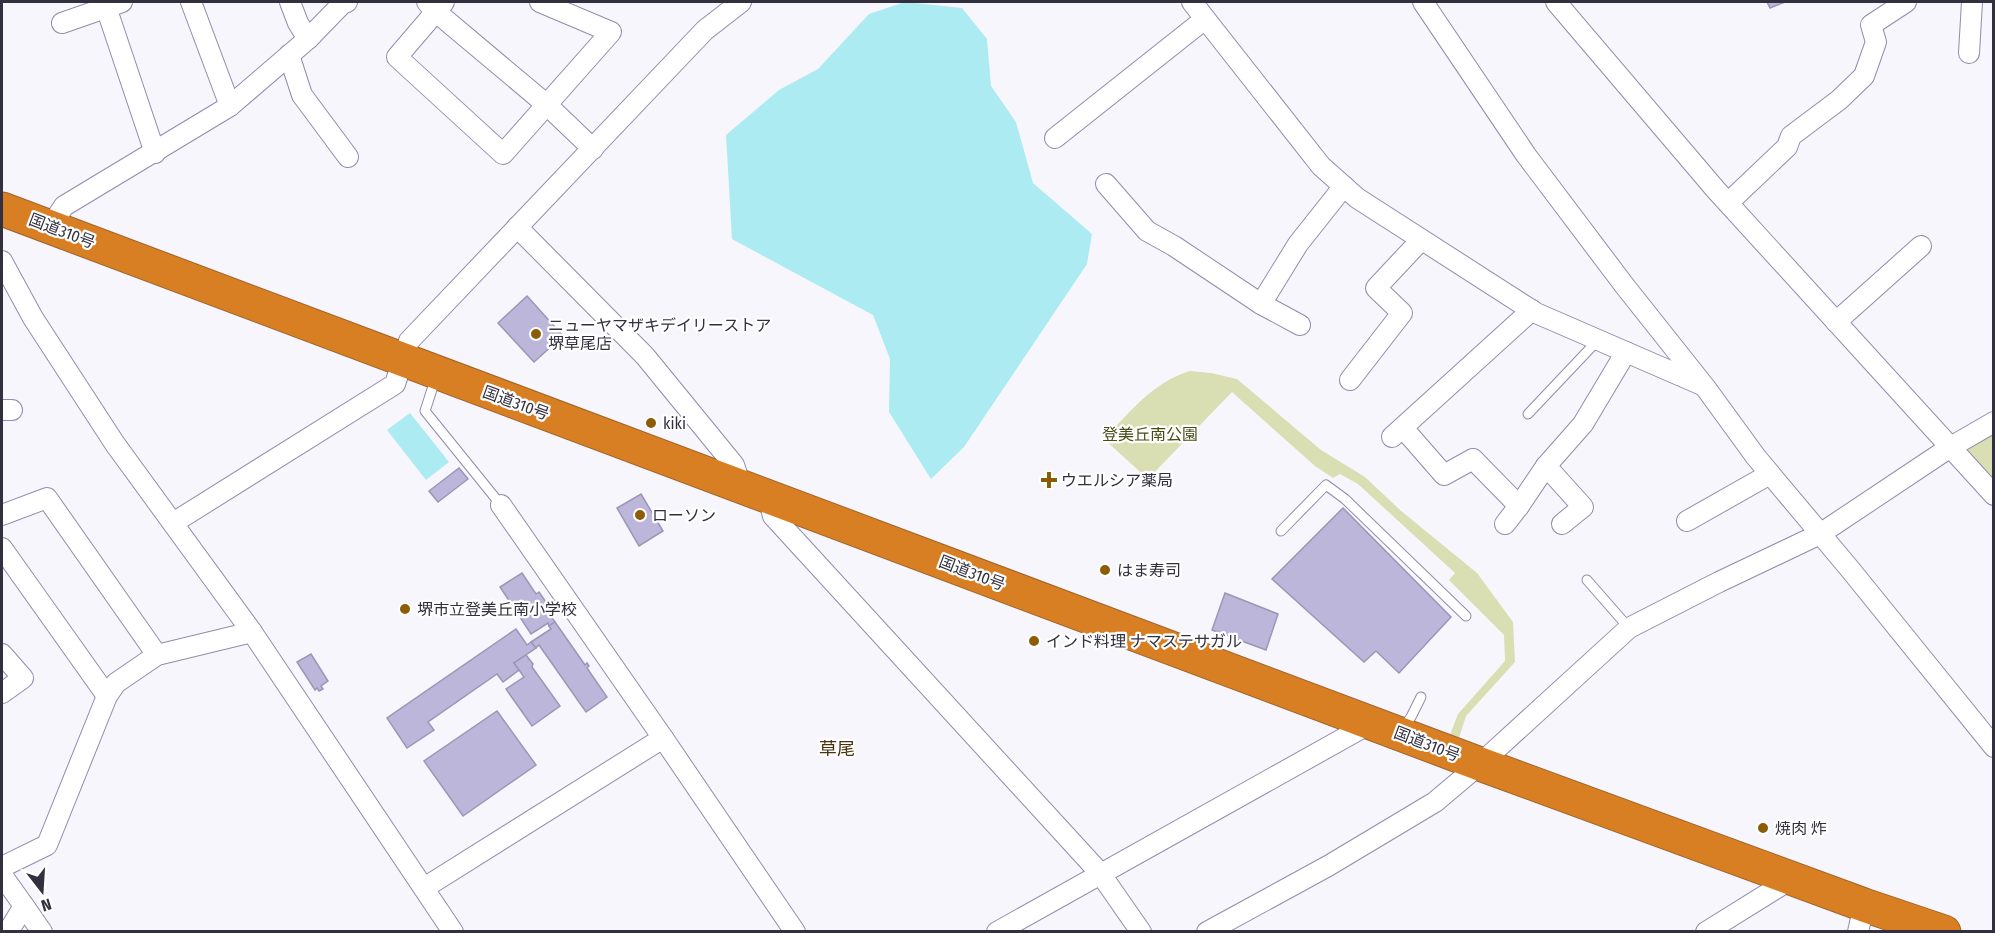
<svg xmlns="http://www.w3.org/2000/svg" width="1995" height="933" font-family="'Fira Sans Condensed','Noto Sans JP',sans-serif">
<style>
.green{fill:#dadeb3}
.water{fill:#acebf1}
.building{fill:#bcb7da;stroke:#9b96b7;stroke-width:1.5}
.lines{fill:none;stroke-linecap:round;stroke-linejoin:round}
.lane-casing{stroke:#918cad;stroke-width:11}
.street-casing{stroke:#918cad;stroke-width:22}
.highway-casing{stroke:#9f632c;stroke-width:35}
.lane{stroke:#fff;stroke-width:9}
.street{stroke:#fff;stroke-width:20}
.highway{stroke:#d97f23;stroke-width:33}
.poi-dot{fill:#8c5d05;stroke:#fff;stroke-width:2}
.labels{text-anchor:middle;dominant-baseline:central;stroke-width:4.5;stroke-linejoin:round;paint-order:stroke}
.street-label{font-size:16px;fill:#32303e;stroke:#fff}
.poi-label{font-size:16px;fill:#32303e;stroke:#fff;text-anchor:start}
.park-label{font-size:16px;fill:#494c16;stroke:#fff}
.neighbourhood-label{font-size:18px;fill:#4a330f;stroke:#fff}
</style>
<rect width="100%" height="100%" fill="#f7f6fd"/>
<g class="green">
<path d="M 1190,371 L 1211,373 L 1237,379 L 1321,450 L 1365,477 L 1400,510 L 1477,573 L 1513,622 L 1515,662 L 1466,716 L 1459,738 L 1450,735 L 1458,714 L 1505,661 L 1504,635 L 1449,580 L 1455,573 L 1358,484 L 1340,474 L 1333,478 L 1315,466 L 1232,392 L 1148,479 L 1104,439 C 1130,412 1153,382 1190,371 Z"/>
<path d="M 1993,427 L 1993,479 L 1988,482 L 1963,446 Z"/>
</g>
<g class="water">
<path d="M 905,2 L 962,8 L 987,39 L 991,86 L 1016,122 L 1033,183 L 1092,234 L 1087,264 L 964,447 L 931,479 L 889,412 L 890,359 L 873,315 L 732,239 L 726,135 L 779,90 L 818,69 L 869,14 Z"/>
<path d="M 410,413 L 449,462 L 426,480 L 387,430 Z"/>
</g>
<g class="building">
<path d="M 1767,2 L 1785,2 L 1770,8 Z"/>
<path d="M 527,296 L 563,336 L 534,362 L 498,323 Z"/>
<path d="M 459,468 L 468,479 L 438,502 L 429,491 Z"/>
<path d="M 641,494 L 663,531 L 639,546 L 617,508 Z"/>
<path d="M 1343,508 L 1451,617 L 1399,673 L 1376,651 L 1364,662 L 1272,579 Z"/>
<path d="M 522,573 L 536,594 L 539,592 L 550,608 L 547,611 L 555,622 L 549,626 L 548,623 L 531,634 L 500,587 Z"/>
<path d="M 1225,593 L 1278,614 L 1266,650 L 1212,630 Z"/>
<path d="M 555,622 L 585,665 L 587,663 L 589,666 L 587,668 L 607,697 L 586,712 L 539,645 L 536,648 L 531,642 L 551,629 L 549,626 Z"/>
<path d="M 516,629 L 527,645 L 531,642 L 536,648 L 514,663 L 519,670 L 503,682 L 497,674 L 428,722 L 434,730 L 407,748 L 387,718 Z"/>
<path d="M 311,654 L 328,681 L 321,686 L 323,689 L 319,691 L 317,688 L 315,690 L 297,662 Z"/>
<path d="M 526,655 L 533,664 L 532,667 L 560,706 L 532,726 L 506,689 L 524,677 L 514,663 Z"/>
<path d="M 497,711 L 536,765 L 463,816 L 424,761 Z"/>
</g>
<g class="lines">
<g class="lane-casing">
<g id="lane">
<path d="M 436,377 L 425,411 L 501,505"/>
<path d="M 1528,414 L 1598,340"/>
<path d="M 1281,531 L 1326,485 L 1345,499 L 1466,616"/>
<path d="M 1587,580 L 1629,628"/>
<path d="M 1402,729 L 1411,717 L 1421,697"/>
</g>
</g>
<g class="street-casing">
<g id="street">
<path d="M 191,2 L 230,106"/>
<path d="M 290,2 L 298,23 L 308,39"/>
<path d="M 427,2 L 435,11 L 547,105 L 593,149"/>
<path d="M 444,2 L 397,57 L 503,154 L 611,32 L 540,2"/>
<path d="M 1192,2 L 1321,166 L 1357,198 L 1536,313 L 1702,385"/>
<path d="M 1423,2 L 1526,155 L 1624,285 L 1705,387 L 1756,457 L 1849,568 L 1994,747"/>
<path d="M 1556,2 L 1716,190 L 1994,495"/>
<path d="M 106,7 L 155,153"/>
<path d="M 62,23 L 122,2"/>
<path d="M 1969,53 L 1972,2"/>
<path d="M 289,55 L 302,95 L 348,157"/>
<path d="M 1055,138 L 1205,19"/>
<path d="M 1106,184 L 1147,231 L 1174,246 L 1261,304 L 1300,325"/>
<path d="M 1729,202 L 1787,147 L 1791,136 L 1839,100 L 1864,76 L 1876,42 L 1871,25 L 1906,2"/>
<path d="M 50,227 L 64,206 L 230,106 L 308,39 L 342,4 L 347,2"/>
<path d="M 517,227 L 645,356 L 734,465 L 741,486"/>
<path d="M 2,261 L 33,318 L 115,444 L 252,632 L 453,932"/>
<path d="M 1261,304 L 1298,244 L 1344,186"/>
<path d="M 1836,322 L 1921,246"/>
<path d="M 1350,380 L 1402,313 L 1376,288 L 1421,240"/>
<path d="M 2,410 L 12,410"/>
<path d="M 1403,428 L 1444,475 L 1473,459 L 1519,506 L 1546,466 L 1583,424 L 1626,352"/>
<path d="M 1392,437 L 1532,310"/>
<path d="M 1546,466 L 1583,507 L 1562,524"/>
<path d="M 768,496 L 773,516 L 1100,873 L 1141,932"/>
<path d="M 2,515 L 47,498 L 157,655"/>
<path d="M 1687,521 L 1770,474"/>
<path d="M 173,523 L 395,384 L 409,341 L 705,30 L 741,2"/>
<path d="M 1505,524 L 1519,506"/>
<path d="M 2,548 L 107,696"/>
<path d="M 2,654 L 23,678 L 2,693"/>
<path d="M 663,738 L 795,932"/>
<path d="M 2,867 L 47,845 L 107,696 L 116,683 L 157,655 L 252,632"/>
<path d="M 2,875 L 24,906 L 8,932"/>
<path d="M 424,888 L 663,738 L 501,505"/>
<path d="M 24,906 L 42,932"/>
<path d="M 997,932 L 1371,723"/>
<path d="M 1207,932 L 1328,866 L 1435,802 L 1480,764 L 1629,628 L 1719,582 L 1820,534 L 1949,448 L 1994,422"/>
<path d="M 1706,932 L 1793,878"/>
<path d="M 1858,932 L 1864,905"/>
</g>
</g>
<g class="highway-casing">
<path id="highway" d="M 2,209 L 1480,764 L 1864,905 L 1944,932"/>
</g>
<use href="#lane" class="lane"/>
<use href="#street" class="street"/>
<use href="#highway" class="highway"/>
</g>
<g class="poi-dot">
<circle cx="536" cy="334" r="6"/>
<circle cx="651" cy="423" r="6"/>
<path d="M1046 471h6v6h6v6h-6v6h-6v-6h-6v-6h6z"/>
<circle cx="640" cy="515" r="6"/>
<circle cx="1105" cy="570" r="6"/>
<circle cx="405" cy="609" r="6"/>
<circle cx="1034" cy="641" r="6"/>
<circle cx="1763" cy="828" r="6"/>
</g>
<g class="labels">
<g class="street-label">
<text transform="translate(62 231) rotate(21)">国道310号</text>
<text transform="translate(516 403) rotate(20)">国道310号</text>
<text transform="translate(972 573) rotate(21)">国道310号</text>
<text transform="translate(1427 744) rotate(21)">国道310号</text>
</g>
<g class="poi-label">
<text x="548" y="325">ニューヤマザキデイリーストア<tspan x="548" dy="18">堺草尾店</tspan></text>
<text x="663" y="423">kiki</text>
<text x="1061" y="480">ウエルシア薬局</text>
<text x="652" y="515">ローソン</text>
<text x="1117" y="570">はま寿司</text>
<text x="417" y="609">堺市立登美丘南小学校</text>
<text x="1046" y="641">インド料理 ナマステサガル</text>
<text x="1775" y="828">焼肉 炸</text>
</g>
<g class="park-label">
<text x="1150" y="434">登美丘南公園</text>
</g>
<g class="neighbourhood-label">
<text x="837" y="749">草尾</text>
</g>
</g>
<rect width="1995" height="933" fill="none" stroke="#32303e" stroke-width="6"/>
<g transform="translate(42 891) rotate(163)" stroke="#ffffff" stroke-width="4.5" paint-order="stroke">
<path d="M0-4.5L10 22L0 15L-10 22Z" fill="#32303e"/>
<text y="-9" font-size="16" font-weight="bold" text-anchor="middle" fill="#32303e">N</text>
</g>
</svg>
